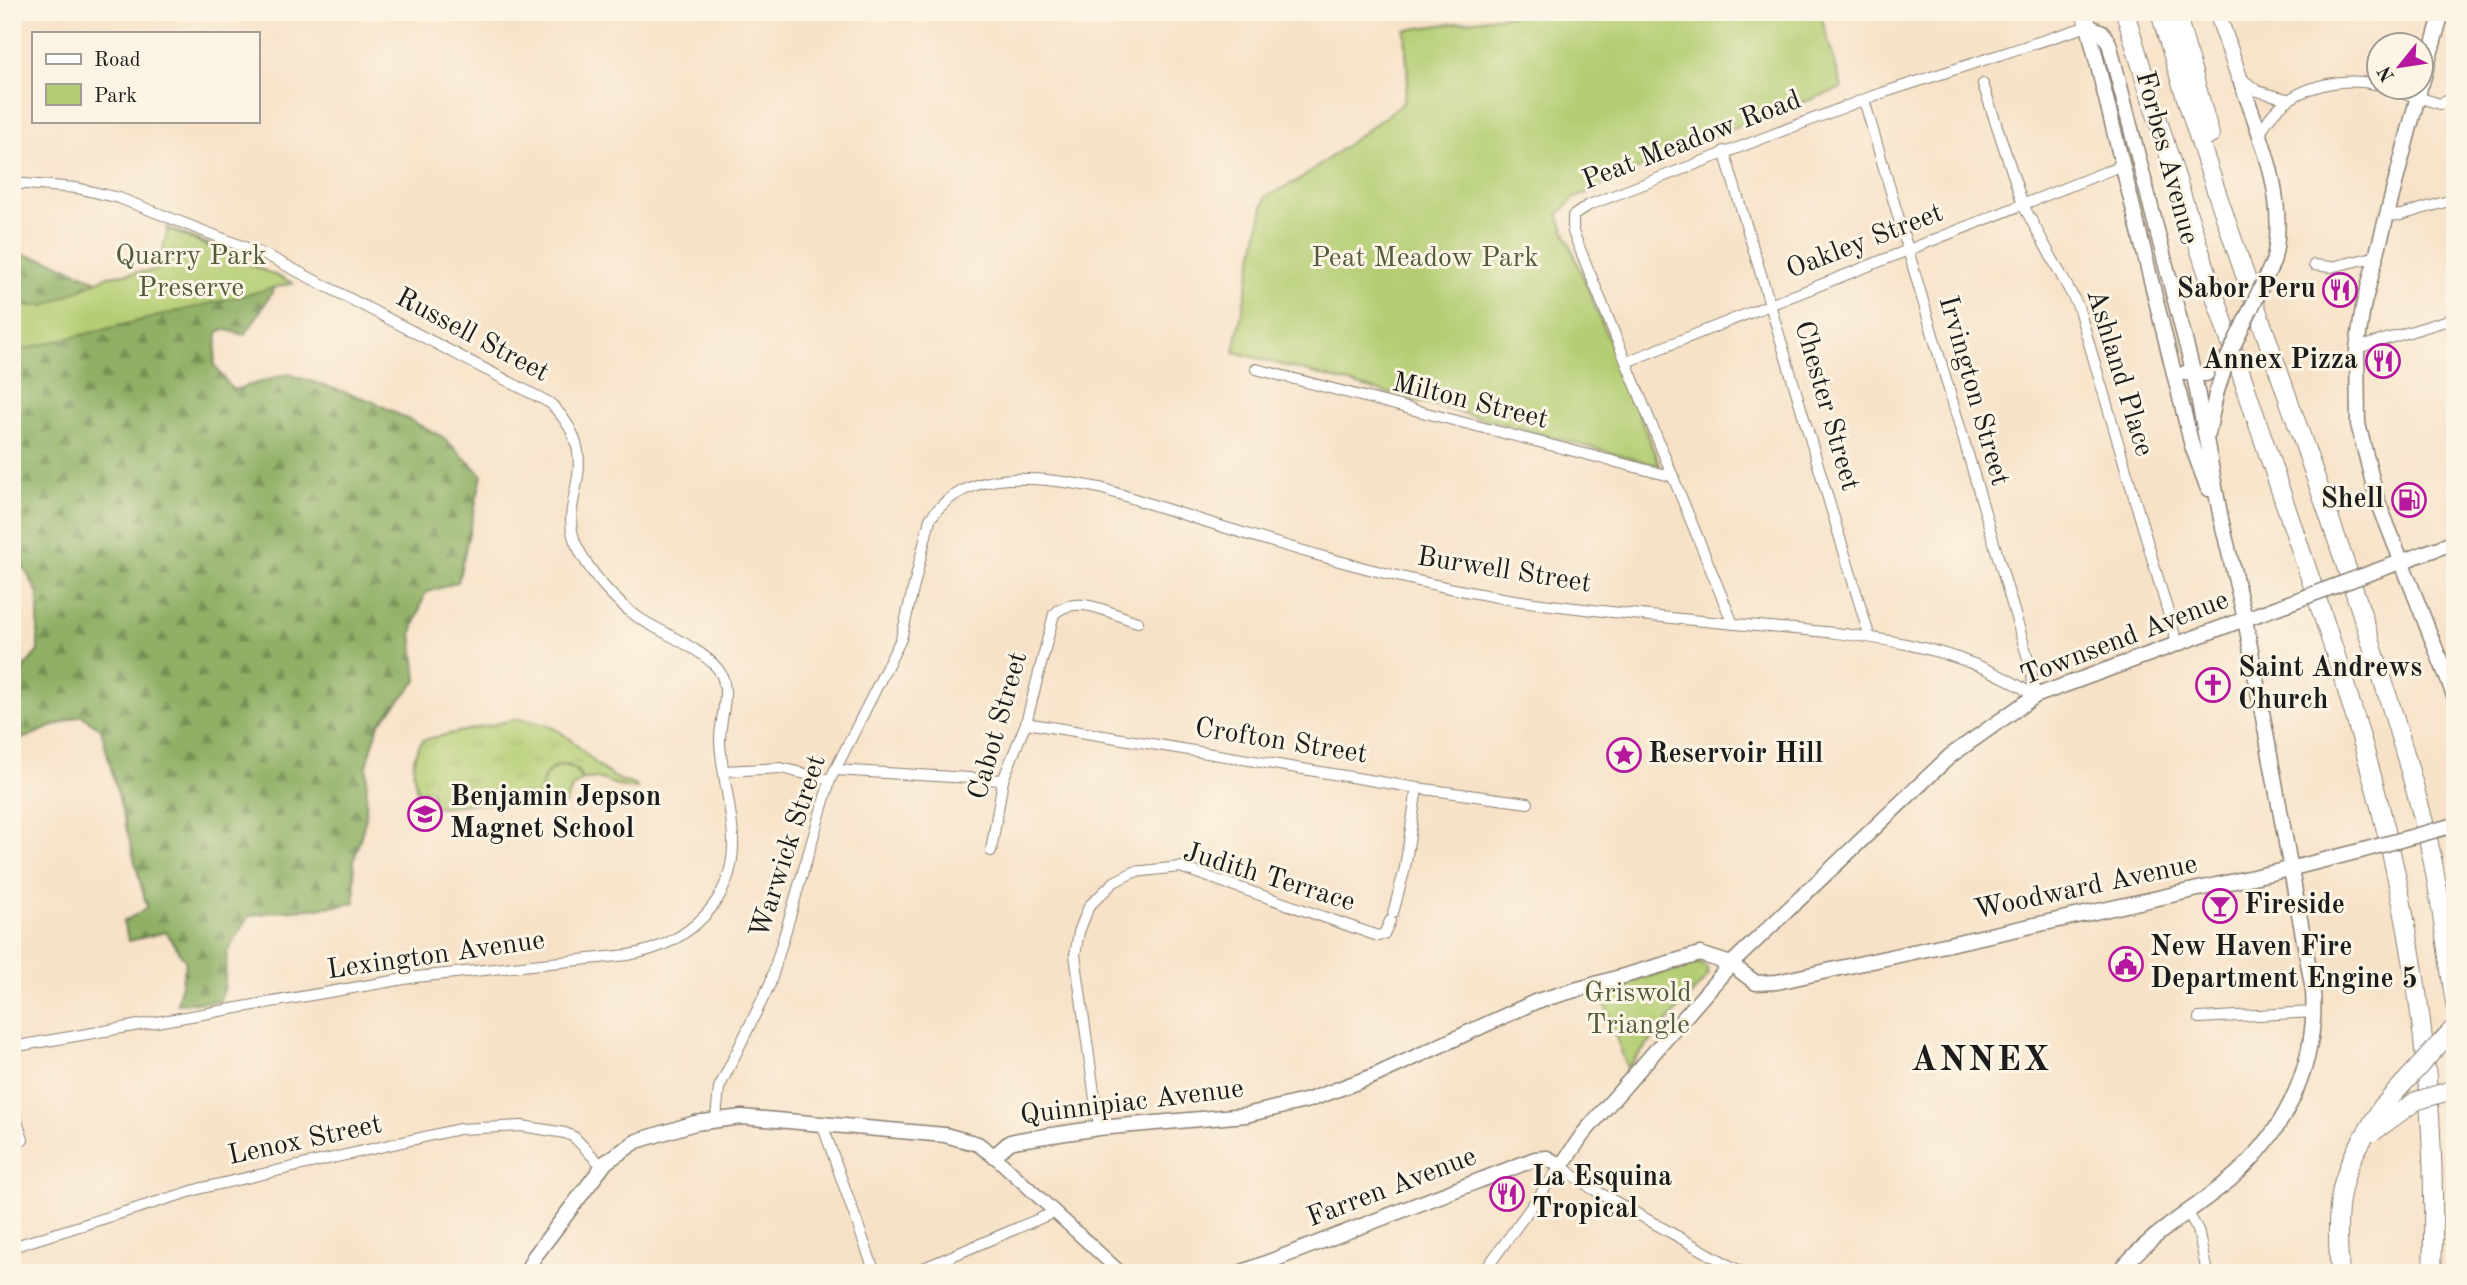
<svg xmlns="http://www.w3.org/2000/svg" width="2467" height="1285" font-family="'Old Standard TT',serif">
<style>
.grass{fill:url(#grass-tufts);stroke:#687448;stroke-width:2}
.forest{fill:url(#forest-firs);stroke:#566640;stroke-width:2}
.green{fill:#b4cd73;stroke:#687448;stroke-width:2}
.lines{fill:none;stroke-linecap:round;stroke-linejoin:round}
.minor-casing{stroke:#8a7f72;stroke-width:12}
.tertiary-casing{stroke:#8a7f72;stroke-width:15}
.secondary-casing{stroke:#8a7f72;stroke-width:17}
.primary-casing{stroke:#8a7f72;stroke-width:17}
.trunk-casing{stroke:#8a7f72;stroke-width:18}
.motorway-casing{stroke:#8a7f72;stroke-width:20}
.minor{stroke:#fff;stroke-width:10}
.tertiary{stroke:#fff;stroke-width:12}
.secondary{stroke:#fff;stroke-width:14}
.primary{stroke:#fff;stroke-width:14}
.trunk{stroke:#fff;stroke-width:16}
.motorway{stroke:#fff;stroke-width:18}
.secondary-bridge-casing{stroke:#8a7f72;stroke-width:17;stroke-linecap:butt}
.primary-bridge-casing{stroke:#8a7f72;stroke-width:17;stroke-linecap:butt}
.motorway-bridge-casing{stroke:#8a7f72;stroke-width:20;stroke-linecap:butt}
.secondary-bridge{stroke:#fff;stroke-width:14}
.primary-bridge{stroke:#fff;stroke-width:14}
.motorway-bridge{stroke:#fff;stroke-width:18}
.labels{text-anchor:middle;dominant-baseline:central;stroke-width:6;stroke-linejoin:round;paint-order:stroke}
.street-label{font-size:28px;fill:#1c1c1c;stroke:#fcf5e5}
.park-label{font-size:28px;fill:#515a3a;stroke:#fcf5e5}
.poi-label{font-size:28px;font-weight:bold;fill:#1c1c1c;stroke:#fcf5e5;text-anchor:start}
.district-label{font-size:35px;font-weight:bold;letter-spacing:2px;fill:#1c1c1c;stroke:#fcf5e5}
</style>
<defs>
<pattern id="grass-tufts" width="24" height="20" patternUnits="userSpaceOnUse" patternTransform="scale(1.75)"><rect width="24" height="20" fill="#b4cd73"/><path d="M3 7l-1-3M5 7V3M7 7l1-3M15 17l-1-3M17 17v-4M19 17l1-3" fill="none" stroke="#9aaf63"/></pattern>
<pattern id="forest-firs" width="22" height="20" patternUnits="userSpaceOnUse" patternTransform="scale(1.75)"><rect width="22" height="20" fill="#8fb065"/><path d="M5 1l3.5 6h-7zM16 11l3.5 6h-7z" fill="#748e52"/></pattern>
</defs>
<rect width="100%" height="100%" fill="#fcf5e5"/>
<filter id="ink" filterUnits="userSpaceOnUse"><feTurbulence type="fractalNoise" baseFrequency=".0143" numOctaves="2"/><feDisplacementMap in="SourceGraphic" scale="14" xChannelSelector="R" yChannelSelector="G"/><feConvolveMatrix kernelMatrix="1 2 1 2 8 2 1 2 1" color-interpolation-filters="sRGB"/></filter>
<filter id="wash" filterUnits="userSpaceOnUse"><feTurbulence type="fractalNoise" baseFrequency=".00686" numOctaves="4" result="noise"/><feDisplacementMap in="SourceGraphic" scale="28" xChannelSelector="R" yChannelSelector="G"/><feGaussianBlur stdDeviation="1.57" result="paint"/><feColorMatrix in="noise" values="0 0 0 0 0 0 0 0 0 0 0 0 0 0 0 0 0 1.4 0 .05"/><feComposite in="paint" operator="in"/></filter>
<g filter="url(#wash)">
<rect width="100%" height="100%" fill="#f7e2c8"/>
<path class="grass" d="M 517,719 C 584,724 581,772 635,785 L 637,788 C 617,791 603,773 583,780 C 567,746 529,774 545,807 L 540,809 L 535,799 L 521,794 L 504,805 L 478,803 L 438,807 L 433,805 L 431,790 L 417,791 C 412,772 411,755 423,740 Z"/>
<path class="forest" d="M 166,227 L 247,260 L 278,283 L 245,335 L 224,329 L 218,332 L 214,365 L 233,390 L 288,374 L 372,401 L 443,437 L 482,475 L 458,582 L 425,593 L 412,633 L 417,681 L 379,724 L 367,765 L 366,817 L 354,861 L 355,903 C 320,910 284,908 249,916 L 227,952 L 224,989 L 219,1001 L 177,1004 L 186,962 L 166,932 L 129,941 L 123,922 L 147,908 L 101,729 L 81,715 L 12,743 L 12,662 L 22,670 L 38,651 L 38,593 L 12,546 L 12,252 L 55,262 L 125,294 L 178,281 Z"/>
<g class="green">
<path d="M 1532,12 L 1820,12 L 1842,88 L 1705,139 L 1573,199 L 1558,215 L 1660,466 L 1234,352 L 1265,197 L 1301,179 L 1402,104 L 1408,82 L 1405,30 Z"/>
<path d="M 168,229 L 293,283 L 12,352 L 12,306 L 46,306 L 108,276 L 158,270 Z"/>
<path d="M 562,765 L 573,768 L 582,780 L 572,788 L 565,804 L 546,807 C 537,789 542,770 562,765 Z"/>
<path d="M 1697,962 L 1707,968 L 1708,976 L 1627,1068 L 1600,991 Z"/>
</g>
</g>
<g filter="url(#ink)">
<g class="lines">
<g class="minor-casing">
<g id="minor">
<path d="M 2241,78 L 2257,91 L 2287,99"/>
<path d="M 1983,84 L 2023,205 L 2078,306 L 2177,643"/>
<path d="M 2388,88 L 2440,104 L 2455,97"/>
<path d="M 1864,100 L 2031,669 L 2035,696"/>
<path d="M 2260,134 C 2280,90 2334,74 2380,85"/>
<path d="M 1724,151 L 1869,635"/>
<path d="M 12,183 L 77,188 L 119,198 L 270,257 L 550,403 C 610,462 554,500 577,546 C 590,573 614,601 639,618 C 660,632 710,652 721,674 C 731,694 719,721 720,743 C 722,774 731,805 733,837 C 736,902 687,945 628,955 L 416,977 L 12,1047"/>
<path d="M 2385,216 L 2401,215 L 2455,199"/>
<path d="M 2314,265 L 2331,267 L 2374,257"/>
<path d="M 2357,348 L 2455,318"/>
<path d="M 1626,362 L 2120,166"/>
<path d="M 1256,369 L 1674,477"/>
<path d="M 1733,624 L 1573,232 L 1573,216 L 1589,205 L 1873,96 L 2088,26"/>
<path d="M 1026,723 L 1417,788 L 1528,803"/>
<path d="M 835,770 L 1003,780"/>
<path d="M 724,771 L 781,768 L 830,780"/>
<path d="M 991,851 L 1003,780 L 1026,723 L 1054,614 C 1077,592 1112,615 1138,622"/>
<path d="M 1393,913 L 1405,868 L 1417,788"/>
<path d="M 2199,1018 L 2314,1012"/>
<path d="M 12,1105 L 23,1140"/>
<path d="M 716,1118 L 719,1088 L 770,984 L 830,780 L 901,639 L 930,519 C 967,465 1044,477 1100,488 C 1236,531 1372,577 1514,600 C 1587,611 1661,617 1735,624 C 1836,633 1948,636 2035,696"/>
<path d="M 822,1124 L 875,1273"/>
<path d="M 1099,1128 L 1075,955 L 1079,932 L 1089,906 L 1114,882 L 1134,872 L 1180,867 L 1378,936 L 1384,934 L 1390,921"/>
<path d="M 2187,1211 L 2198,1230 L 2207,1273"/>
<path d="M 12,1247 L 202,1188 L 459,1129 L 522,1126 L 565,1133 L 574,1137 L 602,1166"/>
<path d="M 912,1273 L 1055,1212"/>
<path d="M 1483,1273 L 1561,1166 L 1591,1188 L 1743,1273"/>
</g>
</g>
<g class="tertiary-casing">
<path id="tertiary" d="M 994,1156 L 1121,1273"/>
</g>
<g class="secondary-casing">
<g id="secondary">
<path d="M 2422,83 L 2442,12"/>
<path d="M 2420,88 L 2363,307 L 2357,348 L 2358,424 L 2377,499 L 2455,698"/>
<path d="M 2373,572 L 2455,542"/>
<path d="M 526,1273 L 534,1257 L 606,1162 L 637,1141 L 695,1123 L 742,1117 L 945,1135 L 978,1144 L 994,1156 L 1010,1142 L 1019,1140 L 1099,1128 L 1246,1115 L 1309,1100 L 1376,1075 L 1537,1001 L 1700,954 L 1731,964 L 1756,983 L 1777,982 L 2289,869"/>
<path d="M 1240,1273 L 1535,1159 L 1547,1158 L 1561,1166 L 1583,1134 L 1731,964 L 1950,756 L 2035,696 L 2286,604"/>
</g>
</g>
<g class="primary-casing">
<g id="primary">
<path d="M 2088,26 L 2102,32 L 2109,43 L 2194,375 L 2221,519 L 2245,619 L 2313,990 C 2318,1070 2281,1142 2217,1190 C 2182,1217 2147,1238 2118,1273"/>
<path d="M 2088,26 L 2192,446 L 2208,489"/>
<path d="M 2239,77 C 2260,134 2289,201 2273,262"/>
<path d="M 2185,373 L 2206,374 L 2228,357"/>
<path d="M 2208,434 L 2216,394"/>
<path d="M 2289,869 L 2360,851"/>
</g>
</g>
<g class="trunk-casing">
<g id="trunk">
<path d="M 2084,12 L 2088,26"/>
<path d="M 2217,12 L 2239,77"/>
</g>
</g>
<g class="motorway-casing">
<g id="motorway">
<path d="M 2125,12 C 2172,172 2226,329 2279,486 C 2312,584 2346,680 2373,780 C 2416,938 2439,1108 2432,1273"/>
<path d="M 2160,12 C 2238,281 2348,540 2421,811 C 2438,873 2445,940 2455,1003"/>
<path d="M 2176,12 L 2210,135"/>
<path d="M 2340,1273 C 2336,1226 2335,1184 2361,1142"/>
</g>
</g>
<use href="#minor" class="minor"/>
<use href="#tertiary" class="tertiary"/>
<use href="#secondary" class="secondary"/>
<use href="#primary" class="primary"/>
<use href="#trunk" class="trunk"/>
<use href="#motorway" class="motorway"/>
<g class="secondary-bridge-casing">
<path id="secondary-bridge" d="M 2286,604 L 2373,572"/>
</g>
<g class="primary-bridge-casing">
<g id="primary-bridge">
<path d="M 2216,394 L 2228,357 L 2273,262"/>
<path d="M 2360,851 L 2451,826"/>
</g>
</g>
<g class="motorway-bridge-casing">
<g id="motorway-bridge">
<path d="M 2373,1132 L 2416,1101 L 2455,1089"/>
<path d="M 2361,1142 L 2382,1107 L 2455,1027"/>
</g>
</g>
<use href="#secondary-bridge" class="secondary-bridge"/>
<use href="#primary-bridge" class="primary-bridge"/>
<use href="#motorway-bridge" class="motorway-bridge"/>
</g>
</g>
<defs>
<g id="restaurant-ring" transform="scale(1.75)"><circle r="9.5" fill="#fcf5e5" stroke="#b5179e" stroke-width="1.5"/><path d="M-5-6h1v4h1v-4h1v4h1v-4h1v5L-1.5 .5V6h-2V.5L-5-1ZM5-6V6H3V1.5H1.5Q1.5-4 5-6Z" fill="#b5179e"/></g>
<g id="fuel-ring" transform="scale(1.75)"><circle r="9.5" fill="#fcf5e5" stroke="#b5179e" stroke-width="1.5"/><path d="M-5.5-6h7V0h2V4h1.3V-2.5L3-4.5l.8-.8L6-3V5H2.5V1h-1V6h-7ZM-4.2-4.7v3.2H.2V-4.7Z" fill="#b5179e"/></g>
<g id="church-ring" transform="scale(1.75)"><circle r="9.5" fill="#fcf5e5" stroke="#b5179e" stroke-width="1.5"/><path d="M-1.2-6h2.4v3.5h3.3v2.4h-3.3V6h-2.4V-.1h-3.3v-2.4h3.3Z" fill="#b5179e"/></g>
<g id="sight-ring" transform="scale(1.75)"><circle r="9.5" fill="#fcf5e5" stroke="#b5179e" stroke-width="1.5"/><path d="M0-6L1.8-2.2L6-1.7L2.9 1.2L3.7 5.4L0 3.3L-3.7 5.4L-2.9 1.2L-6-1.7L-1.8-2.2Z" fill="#b5179e"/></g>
<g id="school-ring" transform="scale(1.75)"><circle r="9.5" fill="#fcf5e5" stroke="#b5179e" stroke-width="1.5"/><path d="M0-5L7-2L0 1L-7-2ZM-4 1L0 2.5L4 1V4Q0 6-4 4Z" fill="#b5179e"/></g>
<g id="bar-ring" transform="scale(1.75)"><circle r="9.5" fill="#fcf5e5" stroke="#b5179e" stroke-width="1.5"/><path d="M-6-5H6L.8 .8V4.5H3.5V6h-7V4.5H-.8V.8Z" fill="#b5179e"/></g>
<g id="civic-ring" transform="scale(1.75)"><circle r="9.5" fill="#fcf5e5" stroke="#b5179e" stroke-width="1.5"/><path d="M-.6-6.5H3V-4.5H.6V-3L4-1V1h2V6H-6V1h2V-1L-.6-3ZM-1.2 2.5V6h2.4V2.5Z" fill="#b5179e"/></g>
</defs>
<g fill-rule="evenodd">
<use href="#restaurant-ring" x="2340" y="290"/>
<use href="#restaurant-ring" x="2383" y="361"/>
<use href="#fuel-ring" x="2409" y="500"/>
<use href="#church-ring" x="2213" y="685"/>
<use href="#sight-ring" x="1624" y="755"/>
<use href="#school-ring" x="425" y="814"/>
<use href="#bar-ring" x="2220" y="906"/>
<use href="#civic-ring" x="2126" y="964"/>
<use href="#restaurant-ring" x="1507" y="1194"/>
</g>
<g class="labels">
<g class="street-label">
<text transform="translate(1692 141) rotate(-21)">Peat Meadow Road</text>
<text transform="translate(2166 158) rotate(75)">Forbes Avenue</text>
<text transform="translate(1865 242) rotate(-21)">Oakley Street</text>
<text transform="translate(472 336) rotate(28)">Russell Street</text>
<text transform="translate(2119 373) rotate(73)">Ashland Place</text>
<text transform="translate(1973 391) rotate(74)">Irvington Street</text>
<text transform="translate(1470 402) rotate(14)">Milton Street</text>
<text transform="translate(1826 406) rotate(74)">Chester Street</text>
<text transform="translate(1504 571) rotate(9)">Burwell Street</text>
<text transform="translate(2125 639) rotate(-21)">Townsend Avenue</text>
<text transform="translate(999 726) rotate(-74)">Cabot Street</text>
<text transform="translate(1281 742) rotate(9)">Crofton Street</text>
<text transform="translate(789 847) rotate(-72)">Warwick Street</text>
<text transform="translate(1269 878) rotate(17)">Judith Terrace</text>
<text transform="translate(2086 888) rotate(-12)">Woodward Avenue</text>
<text transform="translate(436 956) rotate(-8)">Lexington Avenue</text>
<text transform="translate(1132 1103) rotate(-7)">Quinnipiac Avenue</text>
<text transform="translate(305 1141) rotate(-12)">Lenox Street</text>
<text transform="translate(1392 1188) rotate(-21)">Farren Avenue</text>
</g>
<g class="park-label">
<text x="191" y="257">Quarry Park<tspan x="191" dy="32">Preserve</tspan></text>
<text x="1425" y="259">Peat Meadow Park</text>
<text x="1638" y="994">Griswold<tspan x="1638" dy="32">Triangle</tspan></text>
</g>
<g class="poi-label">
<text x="2316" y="290" text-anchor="end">Sabor Peru</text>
<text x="2358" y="361" text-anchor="end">Annex Pizza</text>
<text x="2384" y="500" text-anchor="end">Shell</text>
<text x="2238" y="669">Saint Andrews<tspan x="2238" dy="32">Church</tspan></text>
<text x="1648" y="755">Reservoir Hill</text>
<text x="450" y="798">Benjamin Jepson<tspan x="450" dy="32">Magnet School</tspan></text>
<text x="2244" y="906">Fireside</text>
<text x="2150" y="948">New Haven Fire<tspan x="2150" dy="32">Department Engine 5</tspan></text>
<text x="1532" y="1178">La Esquina<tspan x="1532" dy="32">Tropical</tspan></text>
</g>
<g class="district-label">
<text x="1981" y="1060">ANNEX</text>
</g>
</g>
<rect width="2467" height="1285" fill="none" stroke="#fcf5e5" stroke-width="42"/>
<rect x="32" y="32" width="228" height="91" fill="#fcf5e5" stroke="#a29e95" stroke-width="2"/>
<rect x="46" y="54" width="35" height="10" fill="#ffffff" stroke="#a29e95" stroke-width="2"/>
<text x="94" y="66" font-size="21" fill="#1c1c1c">Road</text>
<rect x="46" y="84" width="35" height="21" fill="#b4cd73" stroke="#a29e95" stroke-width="2"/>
<text x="94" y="102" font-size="21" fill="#1c1c1c">Park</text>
<g transform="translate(2400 66) rotate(240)"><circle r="33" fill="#fcf5e5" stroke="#a29e95" stroke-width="2"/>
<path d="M0-5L12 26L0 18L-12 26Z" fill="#b5179e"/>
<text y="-10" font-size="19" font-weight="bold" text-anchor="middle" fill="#1c1c1c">N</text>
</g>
</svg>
